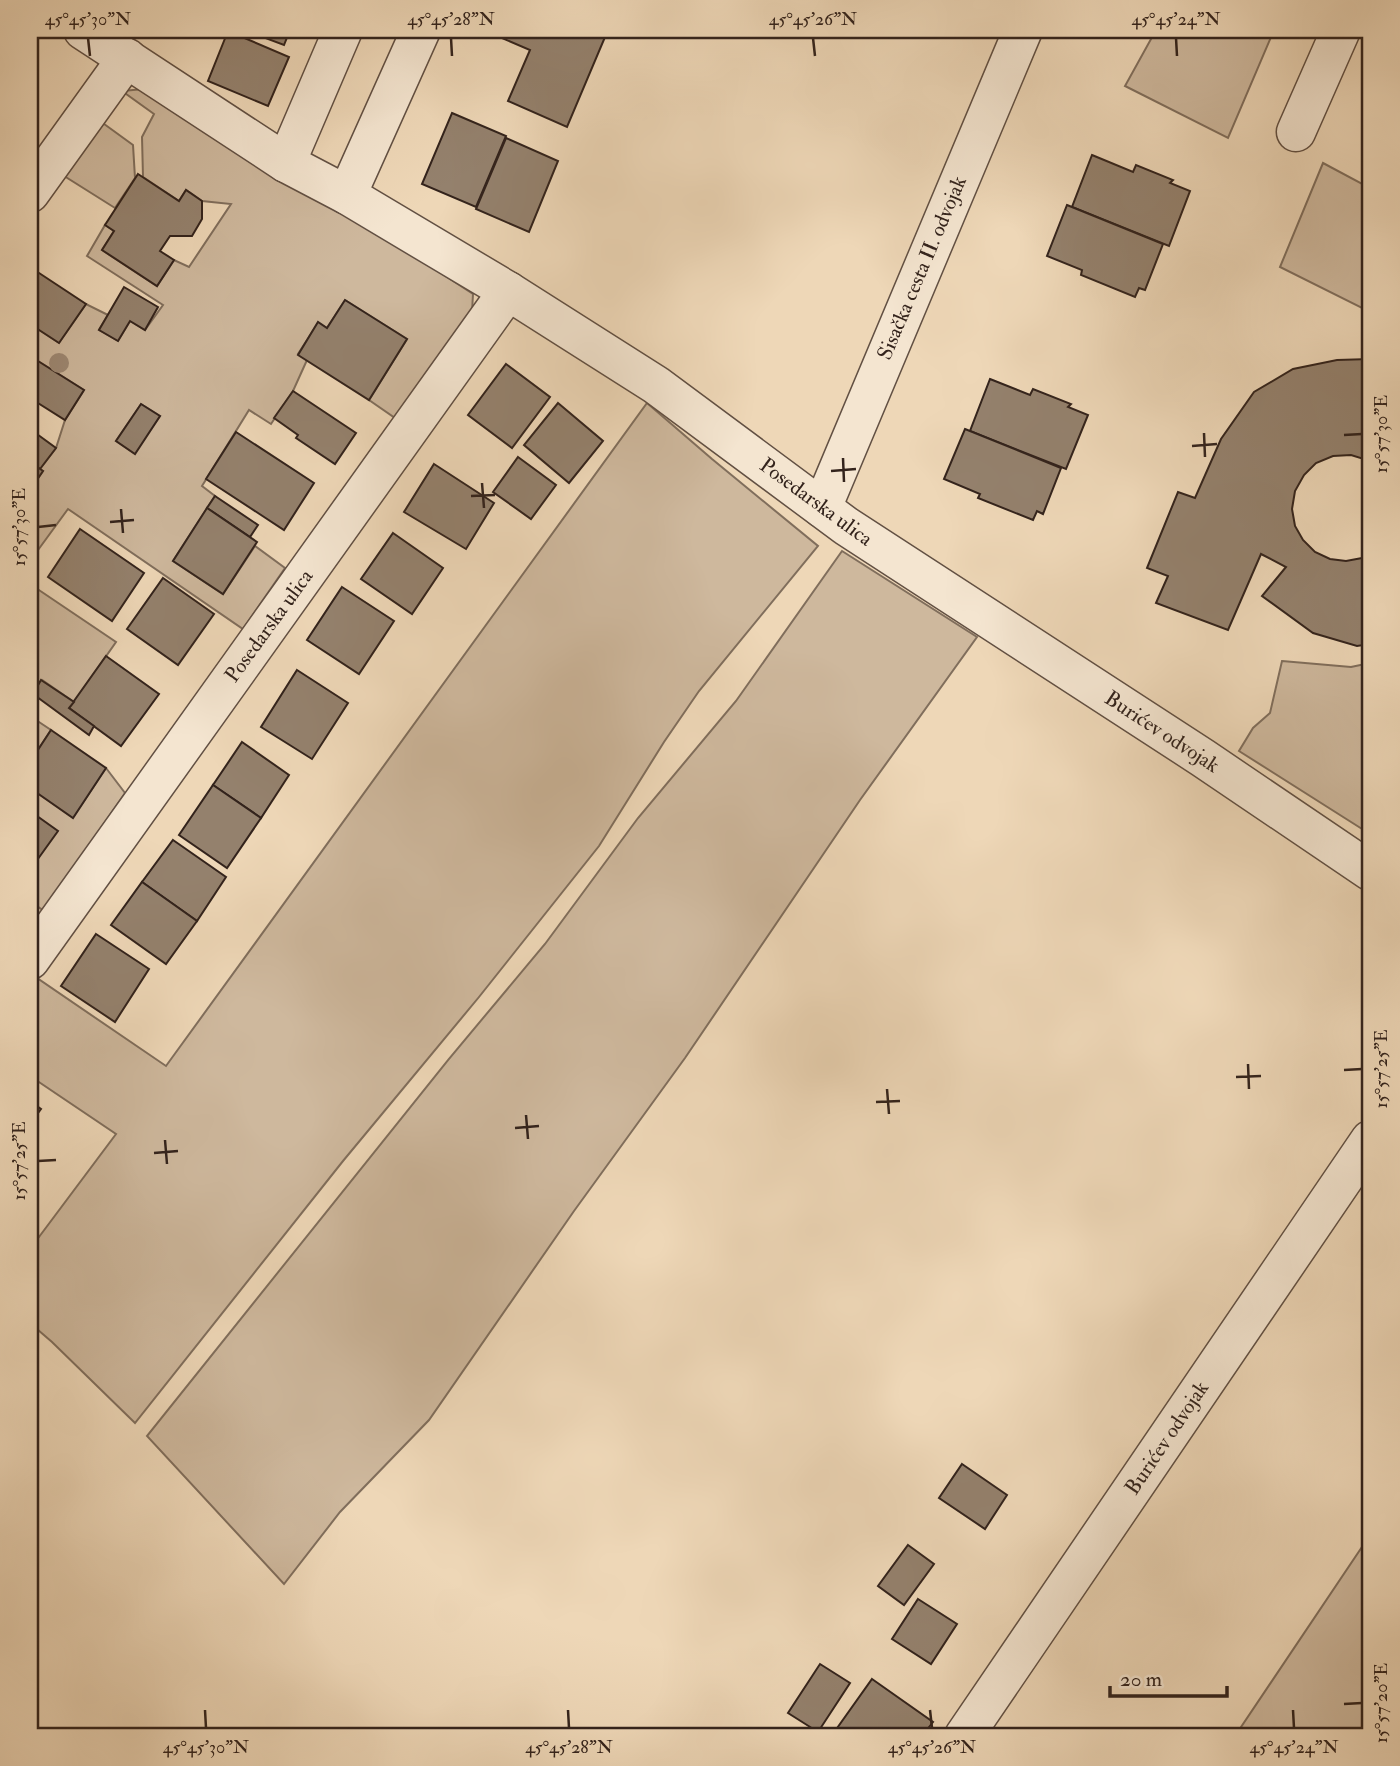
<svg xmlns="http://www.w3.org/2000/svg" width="1400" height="1766" font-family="'IM FELL Double Pica',serif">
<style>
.green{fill:#ceb89d;stroke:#806e5c;stroke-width:2;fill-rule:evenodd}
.building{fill:#94816d;stroke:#33231c;stroke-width:2}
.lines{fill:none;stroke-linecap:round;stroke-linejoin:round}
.minor-casing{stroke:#625043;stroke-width:41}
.minor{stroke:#f4e5d0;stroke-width:38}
.tree{fill:#9d8873}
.ticks{fill:none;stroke:#33231c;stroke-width:2.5}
.labels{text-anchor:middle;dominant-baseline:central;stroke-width:7;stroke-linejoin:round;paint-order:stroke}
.street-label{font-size:21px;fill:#33231c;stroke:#f4e5d0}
.neatline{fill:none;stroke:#33231c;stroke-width:2.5}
.ticks-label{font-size:18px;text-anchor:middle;fill:#33231c}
</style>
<rect width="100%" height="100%" fill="#eed7b7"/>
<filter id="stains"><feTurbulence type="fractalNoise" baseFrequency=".00286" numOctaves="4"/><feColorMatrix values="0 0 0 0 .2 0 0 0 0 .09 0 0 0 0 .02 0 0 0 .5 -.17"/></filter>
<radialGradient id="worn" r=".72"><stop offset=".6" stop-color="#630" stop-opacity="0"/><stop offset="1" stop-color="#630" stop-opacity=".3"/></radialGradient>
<g class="green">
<path d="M 1156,30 L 1274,30 L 1228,138 L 1125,86 Z"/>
<path d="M 144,89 L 343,209 L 473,294 L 472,312 L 398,420 L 369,400 L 407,339 L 345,300 L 327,328 L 318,323 L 298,354 L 307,360 L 293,391 L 271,424 L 249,410 L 202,486 L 215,496 L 173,561 L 223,594 L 255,546 L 285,568 L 243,629 L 68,509 L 30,561 L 30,490 L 43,471 L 40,469 L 56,448 L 65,420 L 84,390 L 30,356 L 30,324 L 59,343 L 86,304 L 108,315 L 99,330 L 118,341 L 130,321 L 145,330 L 163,305 L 87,256 L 105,225 L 114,231 L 102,250 L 157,286 L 174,260 L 189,267 L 231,204 L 202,201 L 186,190 L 179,201 L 143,177 L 142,137 L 154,114 L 122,91 ZM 141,404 L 160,416 L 134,453 L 116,441 Z"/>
<path d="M 100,121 L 133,145 L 135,178 L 115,208 L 61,174 Z"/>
<path d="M 1323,163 L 1370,188 L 1370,312 L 1280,267 Z"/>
<path d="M 647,403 L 712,459 L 818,546 L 699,691 L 664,742 L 599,846 L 479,997 L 343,1161 L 135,1423 L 52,1342 L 30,1323 L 30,1249 L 116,1134 L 30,1076 L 30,982 L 34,976 L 166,1066 Z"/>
<path d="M 842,551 L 977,637 L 860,800 L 685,1058 L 574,1211 L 429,1420 L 340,1512 L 284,1584 L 147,1436 L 448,1060 L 545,944 L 638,818 L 736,701 Z"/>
<path d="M 30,584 L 116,642 L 74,702 L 42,680 L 33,694 L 30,692 Z"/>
<path d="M 1282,661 L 1351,667 L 1370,663 L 1370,834 L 1239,751 L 1253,728 L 1270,713 Z"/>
<path d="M 30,716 L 51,730 L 30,762 Z"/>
<path d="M 106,768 L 125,793 L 44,911 L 30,901 L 30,788 L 73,817 Z"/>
<path d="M 1370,1535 L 1370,1736 L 1235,1736 Z"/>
</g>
<g class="building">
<path d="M 244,30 L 290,30 L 284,45 Z"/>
<path d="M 483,30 L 608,30 L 567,127 L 508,101 L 530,50 Z"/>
<path d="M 228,31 L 289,57 L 268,106 L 208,81 Z"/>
<path d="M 452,113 L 506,136 L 476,207 L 422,184 Z"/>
<path d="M 506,138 L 558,161 L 529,232 L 476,209 Z"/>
<path d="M 1092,155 L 1133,172 L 1136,165 L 1173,180 L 1170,183 L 1190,191 L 1169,246 L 1072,207 Z"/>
<path d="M 138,174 L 179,201 L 186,190 L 202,201 L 202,219 L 192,236 L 170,236 L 160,251 L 174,260 L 157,286 L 102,250 L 114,231 L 105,225 Z"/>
<path d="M 1067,205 L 1163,244 L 1145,290 L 1139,288 L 1135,297 L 1081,275 L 1082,270 L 1047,256 Z"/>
<path d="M 33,269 L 86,304 L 59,343 L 30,324 L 30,274 Z"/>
<path d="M 124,287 L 158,307 L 145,330 L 130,321 L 118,341 L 99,330 Z"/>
<path d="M 345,300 L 407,339 L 369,400 L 298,355 L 318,322 L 327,328 Z"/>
<path d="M 30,356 L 84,390 L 65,420 L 30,398 Z"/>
<path d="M 1370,359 L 1370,461 L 1351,455 L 1333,456 L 1316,463 L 1304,475 L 1295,491 L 1292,509 L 1295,526 L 1303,540 L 1315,552 L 1330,559 L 1346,561 L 1362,558 L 1370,554 L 1370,644 L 1357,646 L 1313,633 L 1262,596 L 1286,567 L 1261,554 L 1228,630 L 1156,603 L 1168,576 L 1147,568 L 1178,492 L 1195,498 L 1221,439 L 1254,392 L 1293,369 L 1337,360 Z"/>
<path d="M 506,364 L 550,397 L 512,448 L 468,415 Z"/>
<path d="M 990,379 L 1030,395 L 1033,389 L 1071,404 L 1068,407 L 1088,415 L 1066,469 L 970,431 Z"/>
<path d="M 293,391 L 356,433 L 335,464 L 296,438 L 298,435 L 274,418 Z"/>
<path d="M 558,403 L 603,441 L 569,483 L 524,445 Z"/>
<path d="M 141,404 L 160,416 L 135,454 L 116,441 Z"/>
<path d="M 30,429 L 56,448 L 40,469 L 30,462 Z"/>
<path d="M 965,429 L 1061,468 L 1043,514 L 1037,511 L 1033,520 L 978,498 L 980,494 L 944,479 Z"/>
<path d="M 236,432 L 314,483 L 284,530 L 206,479 Z"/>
<path d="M 518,457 L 556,485 L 531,519 L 493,492 Z"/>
<path d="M 30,462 L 43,471 L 30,490 Z"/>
<path d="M 434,464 L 494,503 L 466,549 L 404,512 Z"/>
<path d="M 215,496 L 258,525 L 250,537 L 207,508 Z"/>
<path d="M 207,508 L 257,542 L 223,594 L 173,561 Z"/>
<path d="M 80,529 L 144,573 L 112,621 L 48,577 Z"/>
<path d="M 393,533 L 443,568 L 412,614 L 361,579 Z"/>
<path d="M 163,578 L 214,614 L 178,665 L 127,629 Z"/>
<path d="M 342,587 L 394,621 L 359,674 L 307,640 Z"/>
<path d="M 106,656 L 159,694 L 121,746 L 69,708 Z"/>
<path d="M 297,670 L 348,703 L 312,759 L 261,727 Z"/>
<path d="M 41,680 L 74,702 L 69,708 L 94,726 L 89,735 L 33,694 Z"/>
<path d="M 51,730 L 106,768 L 73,818 L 30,788 L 30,762 Z"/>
<path d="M 242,742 L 289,775 L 261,818 L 213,785 Z"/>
<path d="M 213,785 L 261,818 L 227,868 L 179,835 Z"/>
<path d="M 30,811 L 58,831 L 30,870 Z"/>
<path d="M 173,840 L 226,877 L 197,921 L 142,882 Z"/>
<path d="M 142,882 L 197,921 L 166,964 L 111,925 Z"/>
<path d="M 96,934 L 149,969 L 115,1022 L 61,986 Z"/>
<path d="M 30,1101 L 41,1109 L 30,1124 Z"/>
<path d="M 962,1464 L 1007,1495 L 985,1529 L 939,1498 Z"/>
<path d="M 908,1545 L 934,1564 L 904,1605 L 878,1586 Z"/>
<path d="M 918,1599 L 957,1624 L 931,1664 L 892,1639 Z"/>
<path d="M 820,1664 L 850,1683 L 818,1732 L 788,1713 Z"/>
<path d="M 872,1679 L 933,1722 L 922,1736 L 842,1736 L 835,1731 Z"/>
</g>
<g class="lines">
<g class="minor-casing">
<g id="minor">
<path d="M 83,30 L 286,163 L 347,195 L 508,291 L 656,385 L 846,526 L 1203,758 L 1370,871"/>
<path d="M 1296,132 L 1341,30"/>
<path d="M 286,163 L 343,30"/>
<path d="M 30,193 L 127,58"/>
<path d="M 347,195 L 421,30"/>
<path d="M 822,508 L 1023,30"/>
<path d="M 30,960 L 508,291"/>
<path d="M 964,1736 L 1370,1140"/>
</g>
</g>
<use href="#minor" class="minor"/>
</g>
<circle class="tree" cx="59" cy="363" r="10"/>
<path class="ticks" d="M 88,38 L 90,56M 451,38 L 452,56M 813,38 L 815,56M 1176,38 L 1177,56M 1204,433 L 1205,457M 1344,435 L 1362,434M 1192,446 L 1217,444M 843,458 L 844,482M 831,471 L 856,469M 482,483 L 484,508M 471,496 L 495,495M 121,509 L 123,533M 110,522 L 134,520M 38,527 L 56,525M 1248,1064 L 1249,1089M 1344,1070 L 1362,1069M 1236,1077 L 1261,1076M 887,1089 L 889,1114M 876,1102 L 900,1101M 526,1115 L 528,1139M 515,1128 L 539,1126M 165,1140 L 167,1164M 154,1153 L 178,1151M 38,1161 L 56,1160M 1344,1704 L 1362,1703M 205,1710 L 206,1728M 568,1710 L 569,1728M 930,1710 L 932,1728M 1293,1710 L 1294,1728"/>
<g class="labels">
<g class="street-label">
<text transform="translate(922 268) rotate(-67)">Sisačka cesta II. odvojak</text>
<text transform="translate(816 502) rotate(36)">Posedarska ulica</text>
<text transform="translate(269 626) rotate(-54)">Posedarska ulica</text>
<text transform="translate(1162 732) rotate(33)">Burićev odvojak</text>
<text transform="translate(1167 1438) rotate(-56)">Burićev odvojak</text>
</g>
</g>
<rect width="1400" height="1766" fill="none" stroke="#eed7b7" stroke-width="77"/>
<path d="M1110 1686v10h117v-10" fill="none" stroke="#33231c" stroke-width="3.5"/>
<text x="1120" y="1686" font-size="21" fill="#33231c" stroke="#f4e5d0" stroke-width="5" paint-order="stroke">20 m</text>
<rect x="38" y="38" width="1324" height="1690" class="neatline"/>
<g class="ticks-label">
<text x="88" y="25">45°45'30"N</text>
<text x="451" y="25">45°45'28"N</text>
<text x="813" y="25">45°45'26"N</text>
<text x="1176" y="25">45°45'24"N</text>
<text transform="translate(1381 434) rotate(-90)" y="6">15°57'30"E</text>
<text transform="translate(19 527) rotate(-90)" y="6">15°57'30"E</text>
<text transform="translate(1381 1069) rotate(-90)" y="6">15°57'25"E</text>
<text transform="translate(19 1161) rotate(-90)" y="6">15°57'25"E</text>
<text transform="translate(1381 1703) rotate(-90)" y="6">15°57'20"E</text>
<text x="206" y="1753">45°45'30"N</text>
<text x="569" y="1753">45°45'28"N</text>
<text x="932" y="1753">45°45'26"N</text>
<text x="1294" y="1753">45°45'24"N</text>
</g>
<rect width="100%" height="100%" filter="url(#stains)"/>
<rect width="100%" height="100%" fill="url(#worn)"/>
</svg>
